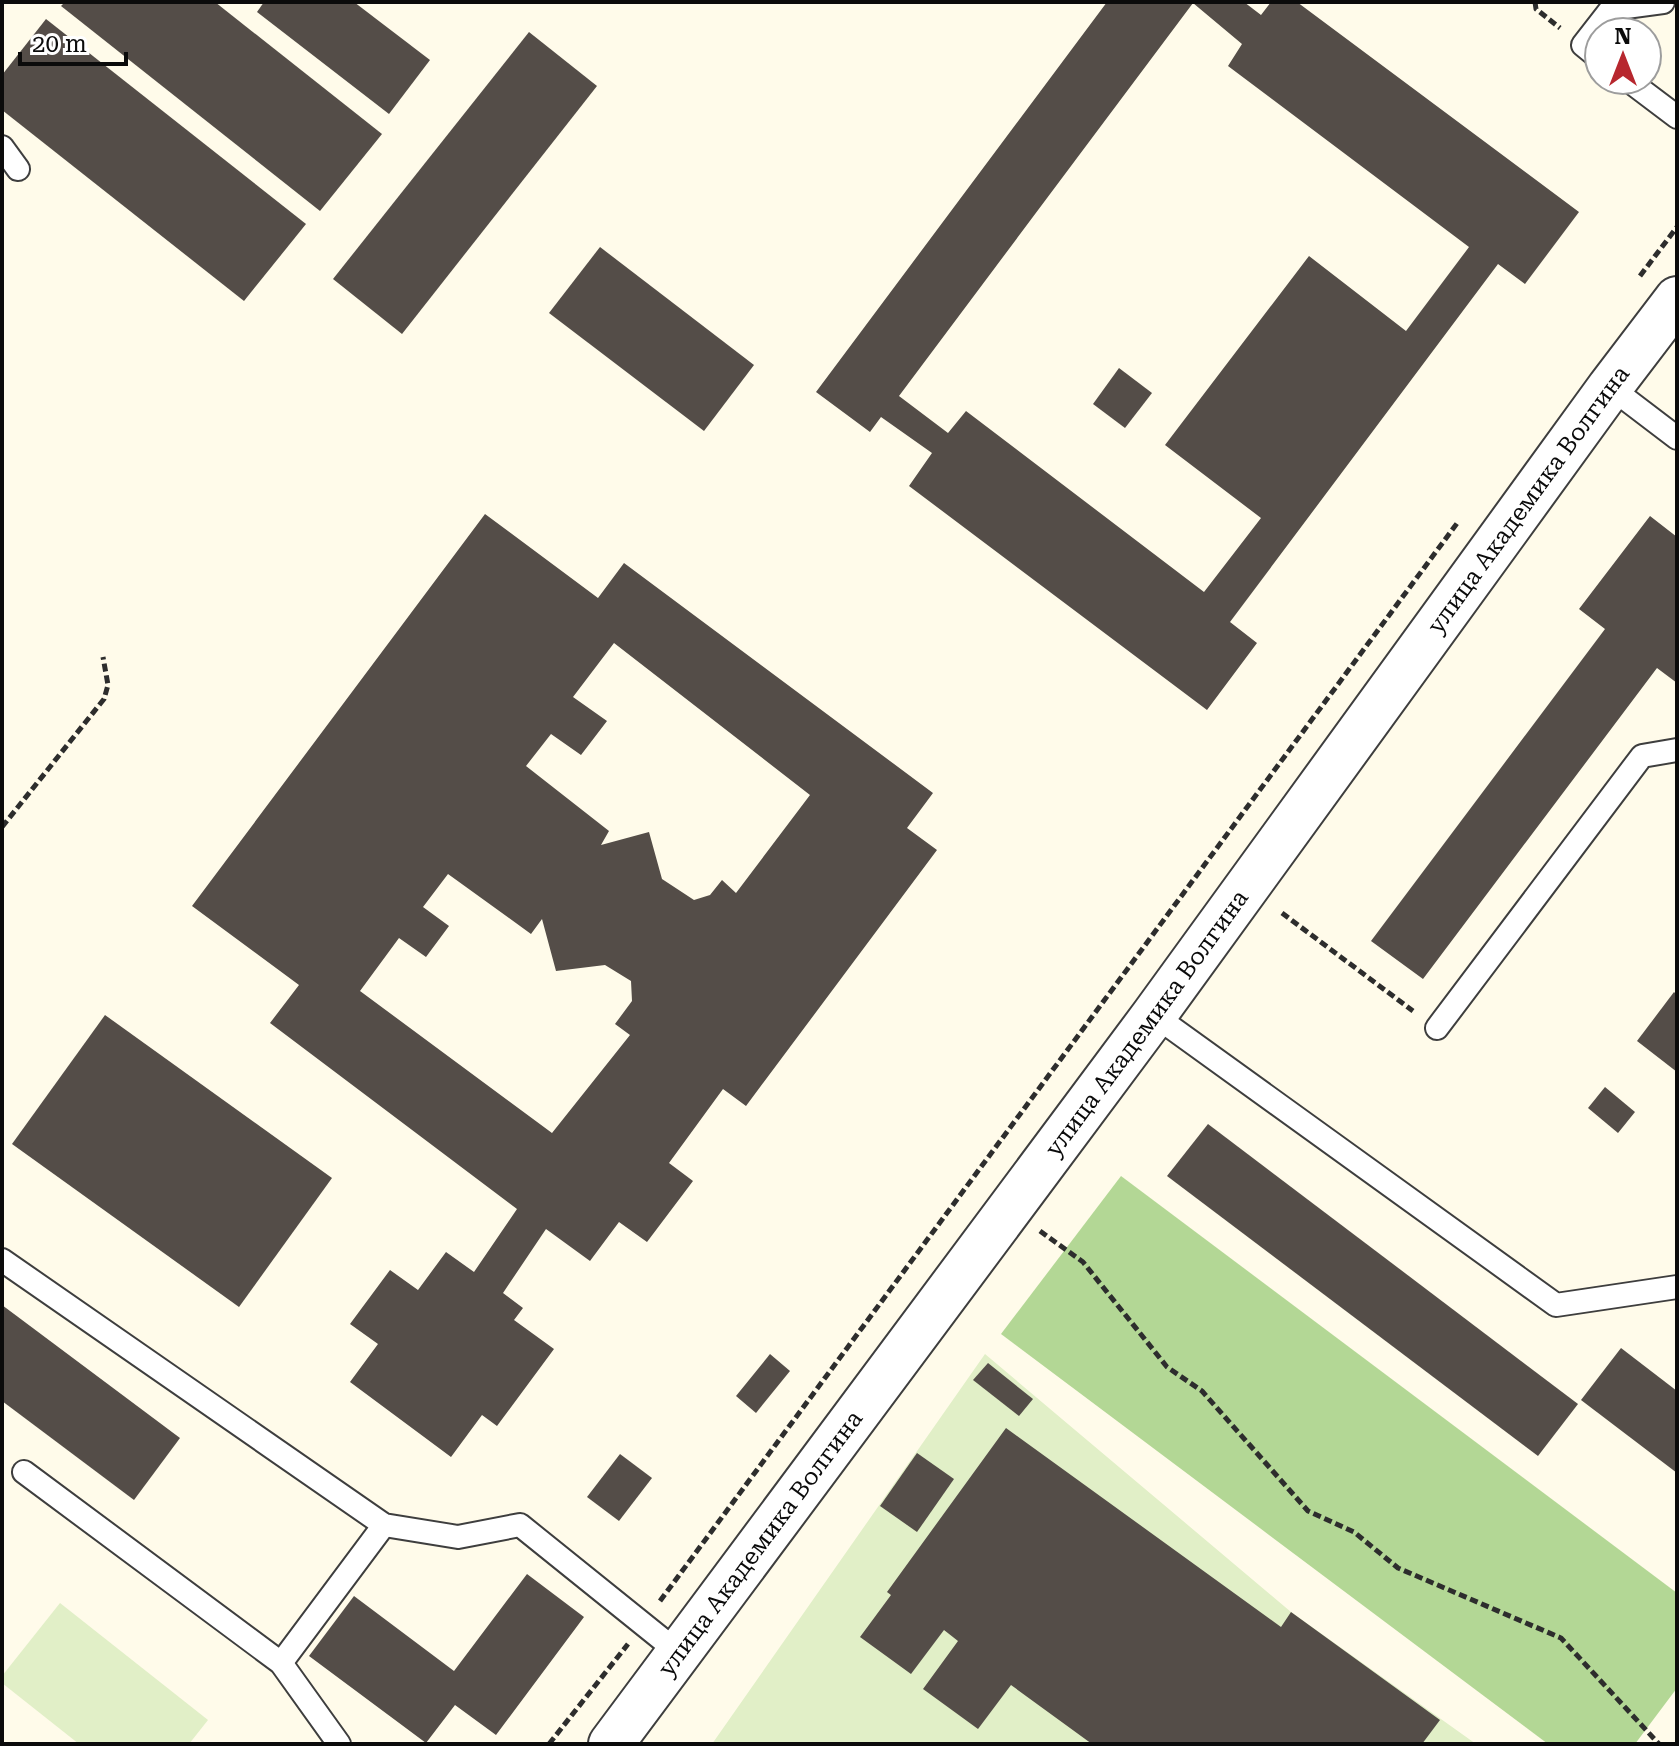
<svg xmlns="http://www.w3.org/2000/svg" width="1679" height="1746" font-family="'Roboto Serif',serif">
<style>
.forest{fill:#b3d795}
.pitch{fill:#e1efc7}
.building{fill:#544d48;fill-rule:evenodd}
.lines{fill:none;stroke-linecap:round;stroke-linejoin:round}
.service-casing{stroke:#3e3e3e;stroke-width:26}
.tertiary-casing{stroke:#3e3e3e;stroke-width:48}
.path{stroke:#2d2d2d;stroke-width:5;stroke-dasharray:8 4;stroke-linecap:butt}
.service{stroke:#fff;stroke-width:22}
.tertiary{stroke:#fff;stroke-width:44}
.labels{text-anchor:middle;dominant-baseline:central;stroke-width:8;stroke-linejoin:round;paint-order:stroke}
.street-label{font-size:24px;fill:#0b0b0b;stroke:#fff}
</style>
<rect width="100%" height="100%" fill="#fffbea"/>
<path class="forest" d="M 1121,1176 L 1677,1593 L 1677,1688 L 1635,1744 L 1548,1744 L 1001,1334 Z"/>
<g class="pitch">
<path d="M 985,1354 L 1291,1612 L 1476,1744 L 712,1744 Z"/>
<path d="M 60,1603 L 208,1720 L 189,1744 L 79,1744 L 2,1683 L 2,1676 Z"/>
</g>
<g class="building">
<path d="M 65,2 L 215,2 L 382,134 L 320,211 L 61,6 Z"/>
<path d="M 264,2 L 354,2 L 430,60 L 389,114 L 257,12 Z"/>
<path d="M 1107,2 L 1244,2 L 1261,15 L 1271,2 L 1297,2 L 1579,212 L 1525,284 L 1498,264 L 1230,622 L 1257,643 L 1207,710 L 909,486 L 932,453 L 881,417 L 870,432 L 816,392 ZM 1193,3 L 1242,44 L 1228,66 L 1469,247 L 1406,331 L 1309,256 L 1165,445 L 1261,518 L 1204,592 L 966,411 L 948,433 L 899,396 Z"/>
<path d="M 46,19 L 306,224 L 244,301 L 2,110 L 2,75 Z"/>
<path d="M 529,32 L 597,86 L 402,334 L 333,279 Z"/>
<path d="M 600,247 L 754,365 L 704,431 L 549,313 Z"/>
<path d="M 1119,368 L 1152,393 L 1125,428 L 1093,404 Z"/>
<path d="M 485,514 L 598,598 L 624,563 L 933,793 L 907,828 L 937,850 L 746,1106 L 723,1089 L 669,1163 L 693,1181 L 647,1242 L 619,1222 L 590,1261 L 546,1229 L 503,1293 L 523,1308 L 514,1320 L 554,1349 L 497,1426 L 482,1415 L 451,1457 L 350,1382 L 378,1344 L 350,1324 L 390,1270 L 418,1290 L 446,1252 L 474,1272 L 517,1209 L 270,1023 L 299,985 L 192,906 ZM 614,643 L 810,795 L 736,893 L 722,880 L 710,895 L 694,900 L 662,879 L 649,832 L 601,845 L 609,831 L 526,766 L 551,734 L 581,755 L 607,721 L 573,697 ZM 448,874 L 531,934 L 542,919 L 556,971 L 605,965 L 631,981 L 632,1001 L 615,1024 L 630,1035 L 552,1133 L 360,991 L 399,938 L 426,957 L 449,926 L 423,907 Z"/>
<path d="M 1650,516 L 1677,537 L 1677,683 L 1657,668 L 1423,979 L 1371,941 L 1605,629 L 1579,609 Z"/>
<path d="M 1674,992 L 1677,995 L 1677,1072 L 1637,1041 Z"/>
<path d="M 105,1015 L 332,1178 L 239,1307 L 12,1144 Z"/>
<path d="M 1605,1087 L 1635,1112 L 1618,1133 L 1588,1108 Z"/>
<path d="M 1208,1124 L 1578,1404 L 1538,1456 L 1167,1176 Z"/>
<path d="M 2,1305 L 180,1438 L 134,1500 L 2,1401 Z"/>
<path d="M 1621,1348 L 1677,1391 L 1677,1473 L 1581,1400 Z"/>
<path d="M 770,1354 L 790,1371 L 756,1413 L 736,1396 Z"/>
<path d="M 988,1363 L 1033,1399 L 1019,1416 L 973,1380 Z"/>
<path d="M 1006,1428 L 1281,1627 L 1291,1612 L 1440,1720 L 1422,1744 L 1092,1744 L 1011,1685 L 978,1729 L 923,1689 L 958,1641 L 944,1630 L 911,1674 L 860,1637 L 891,1595 L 887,1592 Z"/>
<path d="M 917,1453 L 954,1479 L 917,1532 L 880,1506 Z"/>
<path d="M 620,1454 L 652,1478 L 619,1521 L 587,1497 Z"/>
<path d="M 527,1574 L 584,1617 L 496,1735 L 455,1705 L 426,1743 L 309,1656 L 354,1596 L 454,1671 Z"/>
</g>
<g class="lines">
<g class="service-casing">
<g id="service">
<path d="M 1599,58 L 1583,45 L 1611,9 L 1663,2"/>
<path d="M 1628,80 L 1677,117"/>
<path d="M 2,147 L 18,169"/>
<path d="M 1610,387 L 1677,438"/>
<path d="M 1154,1015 L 1556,1305 L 1677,1287"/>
<path d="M 1437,1028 L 1642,756 L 1677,750"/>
<path d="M 2,1260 L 384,1525 L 458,1537 L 520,1525 L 679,1653"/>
<path d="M 24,1472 L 281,1663 L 339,1744"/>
<path d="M 281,1663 L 384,1525"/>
</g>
</g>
<g class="tertiary-casing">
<g id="tertiary">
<path id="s1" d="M 611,1744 L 1154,1015 L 1610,387 L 1677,299"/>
</g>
</g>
<g class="path">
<path d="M 1535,2 L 1536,9 L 1560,28"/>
<path d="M 1640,276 L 1677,227"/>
<path d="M 2,827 L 104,699 L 108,685 L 103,657"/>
<path d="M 1282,913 L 1413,1011"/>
<path d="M 1040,1231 L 1083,1262 L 1167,1367 L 1202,1391 L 1308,1511 L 1354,1532 L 1398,1568 L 1561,1638 L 1659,1744"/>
<path d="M 660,1601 L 1458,522"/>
<path d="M 549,1744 L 628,1644"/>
</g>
<use href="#service" class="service"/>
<use href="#tertiary" class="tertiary"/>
</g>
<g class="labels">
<g class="street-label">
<text stroke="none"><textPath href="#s1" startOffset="1546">улица Академика Волгина</textPath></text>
<text stroke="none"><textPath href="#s1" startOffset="898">улица Академика Волгина</textPath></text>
<text stroke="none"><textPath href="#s1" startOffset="250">улица Академика Волгина</textPath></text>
</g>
</g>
<rect width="1679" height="1746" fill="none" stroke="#0b0b0b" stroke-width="8"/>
<g transform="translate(1623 56)"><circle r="38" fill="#ffffff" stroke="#9d9d9d" stroke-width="2"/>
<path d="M0-6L14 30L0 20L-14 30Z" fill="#b7272e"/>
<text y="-12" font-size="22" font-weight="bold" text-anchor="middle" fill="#0b0b0b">N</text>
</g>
<path d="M20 52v12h106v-12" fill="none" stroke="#0b0b0b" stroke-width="4"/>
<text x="32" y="52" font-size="24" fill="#0b0b0b" stroke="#ffffff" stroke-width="6" paint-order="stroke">20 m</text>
</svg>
